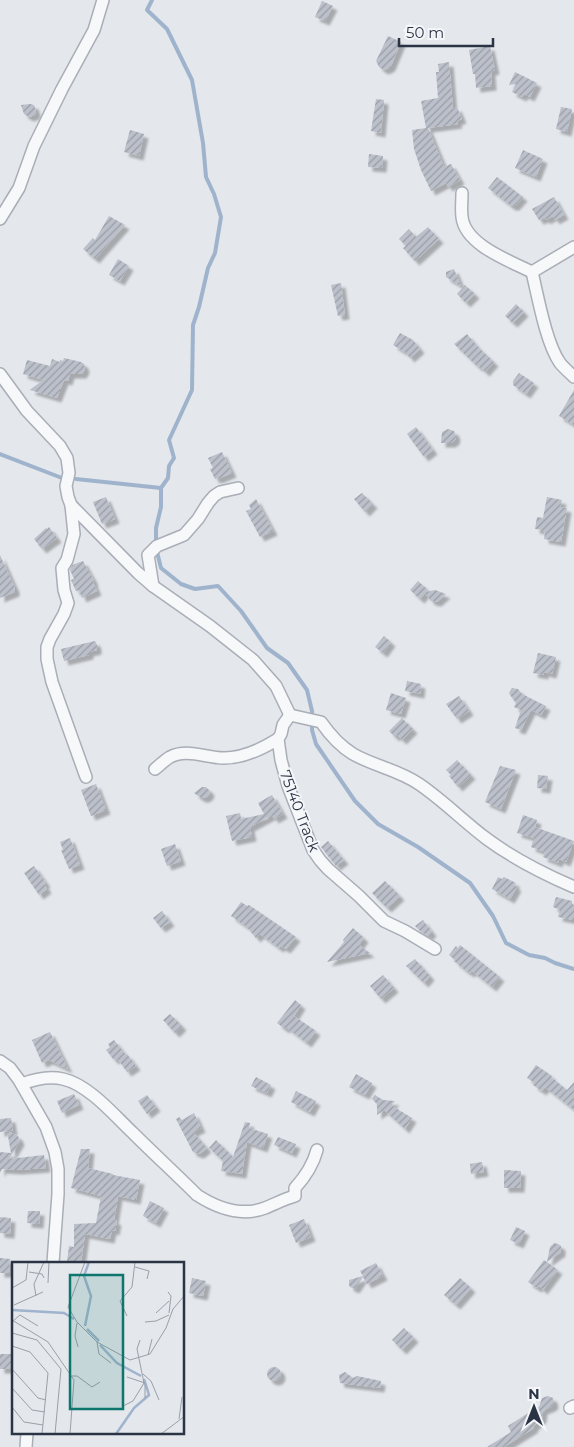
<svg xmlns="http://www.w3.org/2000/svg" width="574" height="1447" font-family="Montserrat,sans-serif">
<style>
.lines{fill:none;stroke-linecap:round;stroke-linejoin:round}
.stream{stroke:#9fb4cc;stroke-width:4}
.building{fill:url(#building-hatch);filter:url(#shadow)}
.minor-casing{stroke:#a9aeb7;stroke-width:14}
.minor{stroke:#f7f8fa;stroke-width:11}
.labels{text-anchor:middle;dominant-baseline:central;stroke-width:4;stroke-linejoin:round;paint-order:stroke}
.street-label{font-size:15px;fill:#2b3445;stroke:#f4f6f9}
.inset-river{fill:none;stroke:#9fb4cc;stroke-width:2.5}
.inset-road{fill:none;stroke:#9a9fa9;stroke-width:1}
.view{fill:#0f766e;fill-opacity:0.15;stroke:#0f766e;stroke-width:2.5}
.inset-edge{fill:none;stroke:#2b3445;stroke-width:2.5}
</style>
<defs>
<pattern id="building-hatch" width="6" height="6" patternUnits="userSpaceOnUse" patternTransform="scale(1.25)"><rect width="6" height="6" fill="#bbc0ca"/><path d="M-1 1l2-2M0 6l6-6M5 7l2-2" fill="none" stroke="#989da6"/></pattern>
<filter id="shadow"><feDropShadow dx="4.5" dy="4.5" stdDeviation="1" flood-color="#0004"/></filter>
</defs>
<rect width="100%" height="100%" fill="#e4e7ec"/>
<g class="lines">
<g class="stream">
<path d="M 152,0 L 147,10 L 167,29 L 192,80 L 203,143 L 206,177 L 214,194 L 221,217 L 215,253 L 208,268 L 199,307 L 193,325 L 192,390 L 169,440 L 174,458 L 169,466 L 168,478 L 161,488 L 161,507 L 156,528 L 156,542"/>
<path d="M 0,454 L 62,478"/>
<path d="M 76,479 L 161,488"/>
<path d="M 157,552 L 161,568 L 181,584 L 195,589 L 218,586 L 241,611 L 267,648 L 288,663 L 307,690 L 312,711 L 312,730 L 316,744 L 355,801 L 378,824 L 418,847 L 470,883 L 493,916 L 506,943 L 529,955 L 545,958 L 555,963 L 574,969"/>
</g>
</g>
<g class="building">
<path d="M 322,1 L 333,6 L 325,21 L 315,17 Z"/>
<path d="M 388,36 L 401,42 L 391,66 L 389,68 L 384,70 L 379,67 L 376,61 Z"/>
<path d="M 490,46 L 495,70 L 491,71 L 492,86 L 476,88 L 475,74 L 473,74 L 469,50 Z"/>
<path d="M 449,62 L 453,109 L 457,107 L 462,119 L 457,121 L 458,124 L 428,128 L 444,167 L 451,164 L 460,180 L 448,187 L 446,183 L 431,191 L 421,170 L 414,149 L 412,130 L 426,128 L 421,101 L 438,98 L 436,72 L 439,72 L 438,64 Z"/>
<path d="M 515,72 L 537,83 L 530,97 L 524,94 L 522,97 L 512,92 L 516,84 L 509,85 Z"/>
<path d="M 376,99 L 384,100 L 381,133 L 371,131 Z"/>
<path d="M 30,104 L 34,105 L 36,111 L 35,115 L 29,117 L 24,114 L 21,105 Z"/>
<path d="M 561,107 L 572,109 L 567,132 L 556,129 Z"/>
<path d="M 130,130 L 144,134 L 139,156 L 124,152 Z"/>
<path d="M 523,150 L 543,159 L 536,177 L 515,168 Z"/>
<path d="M 369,154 L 383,156 L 382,168 L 368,167 Z"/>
<path d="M 497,177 L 523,197 L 515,206 L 511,206 L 488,188 Z"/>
<path d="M 554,197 L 564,215 L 555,220 L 553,216 L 546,220 L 545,218 L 539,220 L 532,209 Z"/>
<path d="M 109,216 L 125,225 L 95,259 L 83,249 L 93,238 L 95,240 Z"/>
<path d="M 428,227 L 439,239 L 415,261 L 403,248 L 406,246 L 399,239 L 409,229 L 416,237 Z"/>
<path d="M 118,259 L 129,266 L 120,281 L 109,275 Z"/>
<path d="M 454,269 L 461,286 L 446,277 L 446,272 Z"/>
<path d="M 341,283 L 345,315 L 338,316 L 331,285 Z"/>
<path d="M 465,285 L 475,294 L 466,303 L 457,294 Z"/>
<path d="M 516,304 L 524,312 L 513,323 L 505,316 Z"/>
<path d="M 400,333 L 413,340 L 420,349 L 410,358 L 406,353 L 393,345 Z"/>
<path d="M 467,334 L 478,347 L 494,362 L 485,372 L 479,366 L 478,367 L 454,344 Z"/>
<path d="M 64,358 L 81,362 L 84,364 L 85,369 L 82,374 L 70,374 L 68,381 L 64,380 L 57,398 L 30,390 L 43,380 L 23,374 L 27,360 L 50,366 L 52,359 L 60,362 L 60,360 L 63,361 Z"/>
<path d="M 519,373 L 534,383 L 526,394 L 513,385 L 513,381 Z"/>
<path d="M 574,390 L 574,425 L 559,416 Z"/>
<path d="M 416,427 L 433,450 L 424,457 L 407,434 Z"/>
<path d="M 448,429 L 454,431 L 456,436 L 455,440 L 451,443 L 441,443 L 442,432 Z"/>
<path d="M 222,452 L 232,473 L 218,479 L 218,478 L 215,479 L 210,469 L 213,468 L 208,458 Z"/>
<path d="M 362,493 L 373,504 L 365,512 L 354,499 Z"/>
<path d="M 106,497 L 115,519 L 102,524 L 93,502 Z"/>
<path d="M 547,497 L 562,500 L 560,507 L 567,508 L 561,542 L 544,539 L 545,532 L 543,531 L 543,530 L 535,529 L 537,517 L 543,518 Z"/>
<path d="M 256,499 L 273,531 L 260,537 L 246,511 L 251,509 L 249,505 Z"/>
<path d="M 49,527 L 57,538 L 42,549 L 34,539 L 46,528 L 47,529 Z"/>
<path d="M 0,555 L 15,588 L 15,592 L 0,598 Z"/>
<path d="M 83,561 L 94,581 L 93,582 L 97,591 L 82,598 L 79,590 L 76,591 L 71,580 L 74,579 L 70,570 L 72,565 Z"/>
<path d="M 418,581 L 428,590 L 426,592 L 435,590 L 446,594 L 437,602 L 431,601 L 425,593 L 420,599 L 410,590 Z"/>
<path d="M 384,636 L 391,642 L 383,653 L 375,647 Z"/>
<path d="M 95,641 L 97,645 L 97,650 L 89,652 L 89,655 L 64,661 L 61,649 Z"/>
<path d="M 538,653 L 556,657 L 552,674 L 544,672 L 544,675 L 533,673 Z"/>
<path d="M 407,681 L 421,684 L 420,694 L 405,691 Z"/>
<path d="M 512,688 L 518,689 L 522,694 L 546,706 L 541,715 L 531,710 L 521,730 L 515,728 L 521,710 L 514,707 L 516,703 L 510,695 L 509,693 Z"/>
<path d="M 391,693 L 406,698 L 401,714 L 386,710 Z"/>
<path d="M 459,696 L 469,711 L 457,719 L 446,704 Z"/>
<path d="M 402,718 L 413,729 L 402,740 L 397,735 L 395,737 L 389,731 Z"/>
<path d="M 457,760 L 471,775 L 458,787 L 449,776 L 451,775 L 446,770 Z"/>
<path d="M 500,766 L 516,770 L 501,809 L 485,802 Z"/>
<path d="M 538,775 L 548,776 L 546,789 L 537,788 Z"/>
<path d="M 96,784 L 106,810 L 91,816 L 81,790 Z"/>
<path d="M 202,787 L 206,787 L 210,791 L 209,795 L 205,798 L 201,798 L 194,793 Z"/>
<path d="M 272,795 L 283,814 L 274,819 L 272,815 L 250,827 L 252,837 L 232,841 L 226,816 L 240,813 L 241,819 L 264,814 L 258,803 Z"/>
<path d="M 523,815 L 537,820 L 535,827 L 574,841 L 566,862 L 559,859 L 558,863 L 543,857 L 545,852 L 531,847 L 534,838 L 517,833 Z"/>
<path d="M 70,838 L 80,865 L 69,869 L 61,850 L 63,850 L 60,842 Z"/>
<path d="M 328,841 L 344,860 L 336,866 L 321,847 Z"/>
<path d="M 175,844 L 181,861 L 167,866 L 161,849 Z"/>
<path d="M 34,866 L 46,883 L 44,884 L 47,889 L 39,895 L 24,873 Z"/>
<path d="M 498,877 L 502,879 L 504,877 L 516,883 L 514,885 L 517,887 L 510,899 L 492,889 Z"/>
<path d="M 385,881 L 400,896 L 387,908 L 372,893 Z"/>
<path d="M 556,897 L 572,901 L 572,904 L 574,905 L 574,920 L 558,917 L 560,910 L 553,907 Z"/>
<path d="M 241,902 L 247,906 L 249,905 L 296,937 L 286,949 L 281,946 L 279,948 L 260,934 L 256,938 L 247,927 L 231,916 Z"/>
<path d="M 162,911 L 170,922 L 161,928 L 153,918 Z"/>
<path d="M 423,920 L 432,932 L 428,936 L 419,930 L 415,926 Z"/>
<path d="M 353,928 L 364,938 L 359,945 L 370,953 L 327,962 L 344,942 L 343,940 Z"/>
<path d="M 460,945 L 500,977 L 492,987 L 472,971 L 470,973 L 465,970 L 454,961 L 455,960 L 449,955 L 456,946 L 458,948 Z"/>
<path d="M 415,959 L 430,976 L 424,983 L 406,966 Z"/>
<path d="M 383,975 L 394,988 L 381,999 L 370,986 Z"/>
<path d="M 295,1000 L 301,1005 L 294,1016 L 316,1031 L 307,1043 L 286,1027 L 285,1029 L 277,1023 Z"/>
<path d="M 170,1014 L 182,1026 L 175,1033 L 163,1020 Z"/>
<path d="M 50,1032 L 68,1069 L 49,1060 L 42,1063 L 32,1040 Z"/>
<path d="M 114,1040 L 126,1055 L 127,1054 L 136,1066 L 127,1072 L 117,1058 L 114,1060 L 106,1050 L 110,1047 L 108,1044 Z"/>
<path d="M 536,1065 L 552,1076 L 551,1077 L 567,1090 L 574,1082 L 574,1110 L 545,1087 L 542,1091 L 533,1085 L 535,1083 L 527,1078 Z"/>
<path d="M 356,1074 L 372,1083 L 365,1095 L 349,1087 Z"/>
<path d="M 256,1077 L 271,1085 L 267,1093 L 251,1086 Z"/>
<path d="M 296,1091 L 316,1101 L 310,1112 L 291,1102 Z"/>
<path d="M 74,1094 L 79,1105 L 62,1113 L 57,1101 Z"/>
<path d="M 147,1095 L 156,1107 L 147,1114 L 138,1101 Z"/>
<path d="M 375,1095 L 383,1100 L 395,1101 L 392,1104 L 394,1107 L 412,1118 L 405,1129 L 384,1110 L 377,1115 L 377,1104 L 372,1099 Z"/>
<path d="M 194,1113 L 201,1128 L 193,1132 L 207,1148 L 201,1153 L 199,1154 L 193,1152 L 176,1119 L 179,1117 L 182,1120 Z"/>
<path d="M 11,1118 L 13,1131 L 8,1131 L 18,1136 L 20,1141 L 9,1159 L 44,1155 L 46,1168 L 17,1170 L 2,1169 L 0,1173 L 0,1152 L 11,1153 L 7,1131 L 0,1132 L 0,1119 Z"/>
<path d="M 245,1122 L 250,1123 L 249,1128 L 268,1134 L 263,1148 L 247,1142 L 242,1174 L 221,1171 L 223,1161 L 209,1148 L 216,1140 L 233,1157 Z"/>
<path d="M 278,1137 L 296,1144 L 292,1153 L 274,1145 Z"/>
<path d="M 81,1149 L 90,1149 L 88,1168 L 113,1174 L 113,1175 L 140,1180 L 136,1200 L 118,1196 L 114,1220 L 117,1221 L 115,1231 L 112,1230 L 110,1239 L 85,1234 L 81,1263 L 75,1263 L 67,1262 L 69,1246 L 74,1247 L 74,1224 L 96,1223 L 101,1196 L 71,1188 Z"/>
<path d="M 482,1162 L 484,1172 L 471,1174 L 470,1164 Z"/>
<path d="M 504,1170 L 521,1171 L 520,1188 L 504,1188 Z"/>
<path d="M 150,1201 L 164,1208 L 156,1223 L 143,1216 Z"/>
<path d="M 28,1211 L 40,1211 L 39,1224 L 27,1223 Z"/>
<path d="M 0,1217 L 11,1218 L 10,1234 L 0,1233 Z"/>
<path d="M 304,1219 L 311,1237 L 296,1243 L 289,1225 Z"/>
<path d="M 516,1227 L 525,1231 L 519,1244 L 510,1240 Z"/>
<path d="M 554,1243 L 558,1244 L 561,1246 L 561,1252 L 547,1262 L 558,1270 L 543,1290 L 539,1286 L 537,1288 L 528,1282 L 544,1260 L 547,1262 L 550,1247 Z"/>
<path d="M 0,1258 L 10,1259 L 9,1273 L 0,1273 Z"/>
<path d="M 376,1263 L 383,1276 L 367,1284 L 363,1277 L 355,1289 L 350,1287 L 349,1285 L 349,1280 L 363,1276 L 360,1271 Z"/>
<path d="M 192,1278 L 206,1281 L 203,1296 L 189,1293 Z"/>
<path d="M 460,1278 L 471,1288 L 456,1305 L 444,1295 Z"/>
<path d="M 404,1328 L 414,1338 L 402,1350 L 392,1340 Z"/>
<rect x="0" y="1354" width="13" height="15"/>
<circle cx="274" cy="1374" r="7"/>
<path d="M 345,1372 L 353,1378 L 357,1376 L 381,1381 L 380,1388 L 340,1383 L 339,1375 Z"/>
<path d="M 548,1396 L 553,1398 L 554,1404 L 551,1407 L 543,1410 L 542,1418 L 533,1427 L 534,1428 L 504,1447 L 487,1447 L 511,1432 L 508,1426 L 528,1413 L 531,1408 L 539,1407 L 542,1398 Z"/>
</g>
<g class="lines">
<g class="minor-casing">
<g id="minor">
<path d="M 462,193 C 462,201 461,209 462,217 C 465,245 510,261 532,272"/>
<path d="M 0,219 L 19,188 L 34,146 L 62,89 L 94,30 L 103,0"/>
<path d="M 574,247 L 532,272 C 538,297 546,343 560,363 C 564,368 569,372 574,377"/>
<path d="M 0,374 L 27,411 L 60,446 L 67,458 L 69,473 L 66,486 L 68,497 L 71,505 L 138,573 L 153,586 L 210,626 L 253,660 L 276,686 L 290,715"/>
<path d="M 71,505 L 74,534 L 67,560 L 62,568 L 64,590 L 68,603 L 64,614 L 50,639 L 47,647 L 47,659 L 52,682 L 86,777"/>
<path d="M 153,586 L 148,555 L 157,546 L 184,535 L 198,519 L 208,503 L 214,496 L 220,492 L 238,488"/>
<path d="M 290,715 L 321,722 C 330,735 340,746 353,754 C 374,766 399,770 419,784 C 444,801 464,822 487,839 C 514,859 544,874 574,887"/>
<path d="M 290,715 L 283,725 L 281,734 L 278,739 L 281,760 L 288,786 L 313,850 L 320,860 L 328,869 L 359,896 L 384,921 L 405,931 L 435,949"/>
<path d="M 155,769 C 160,765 165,760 170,757 C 187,748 206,758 224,758 C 243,758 262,749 278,739"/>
<path d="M 0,1061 L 10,1068 L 19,1080 L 46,1127 L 55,1152 L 58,1169 L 58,1194 L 53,1263"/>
<path d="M 22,1084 C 35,1079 49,1076 63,1079 C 89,1085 114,1115 133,1133 C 154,1154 176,1174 197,1195 C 217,1208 241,1217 265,1208 C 275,1204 284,1199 295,1196 L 295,1188 C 306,1176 313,1165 317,1150"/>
<path d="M 570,1408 L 574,1406"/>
<path d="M 26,1447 L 27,1433"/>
</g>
</g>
<use href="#minor" class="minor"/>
</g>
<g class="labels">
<g class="street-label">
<text transform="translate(300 811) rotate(69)">75140 Track</text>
</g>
</g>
<g transform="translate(12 1262)">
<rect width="172" height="172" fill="#e4e7ec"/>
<path class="inset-river" d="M 0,48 L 52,51 L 62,57M 73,64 L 79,34 L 72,14 L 77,0M 75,67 L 87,79M 88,83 L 105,101 L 129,114M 104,172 L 122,146 L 137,133 L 132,117"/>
<path class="inset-road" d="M 73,0 L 56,45 L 65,60 L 85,80M 123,5 L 137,9 L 135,17M 17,10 L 30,12 L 32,16M 36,21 L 37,0M 0,26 L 14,18 L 16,0M 156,30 L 159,34 L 157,51M 24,34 L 22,22 L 32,0M 2,43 L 31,30M 144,51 L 157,39M 115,54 L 108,39 L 120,25 L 123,0M 0,58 L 36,80 L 62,118 L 58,172M 1,59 L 8,53 L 26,64M 133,60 L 144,59 L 157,53M 65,61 L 63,74 L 66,85M 0,71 L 25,78 L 49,107 L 43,172M 85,80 L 118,98 L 138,92 L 154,66 L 161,47 L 173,33M 85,80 L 87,92 L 99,101M 0,84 L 18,90 L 36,111 L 30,172M 136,93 L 140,77M 0,107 L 26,136 L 34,138M 131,112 L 139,119 L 147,138M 60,114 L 65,114 L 80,125 L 88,120M 115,115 L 133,121 L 133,136M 0,126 L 20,148 L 33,150M 111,144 L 121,139 L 132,121 L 125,87 L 128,78M 0,145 L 12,160 L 31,163M 167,157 L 170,135M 149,172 L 173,154"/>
<path class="view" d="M 58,13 L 111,13 L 111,147 L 58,147 Z"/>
<rect width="172" height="172" class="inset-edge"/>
</g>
<g transform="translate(534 1407)" stroke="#f4f6f9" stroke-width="4" paint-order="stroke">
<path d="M0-4L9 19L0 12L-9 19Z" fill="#2b3445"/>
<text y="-8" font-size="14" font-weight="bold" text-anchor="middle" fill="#2b3445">N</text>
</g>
<path d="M399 38v8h94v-8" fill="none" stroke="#2b3445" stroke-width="2.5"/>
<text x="406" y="38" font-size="15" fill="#2b3445" stroke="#f4f6f9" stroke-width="4" paint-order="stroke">50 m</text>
</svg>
